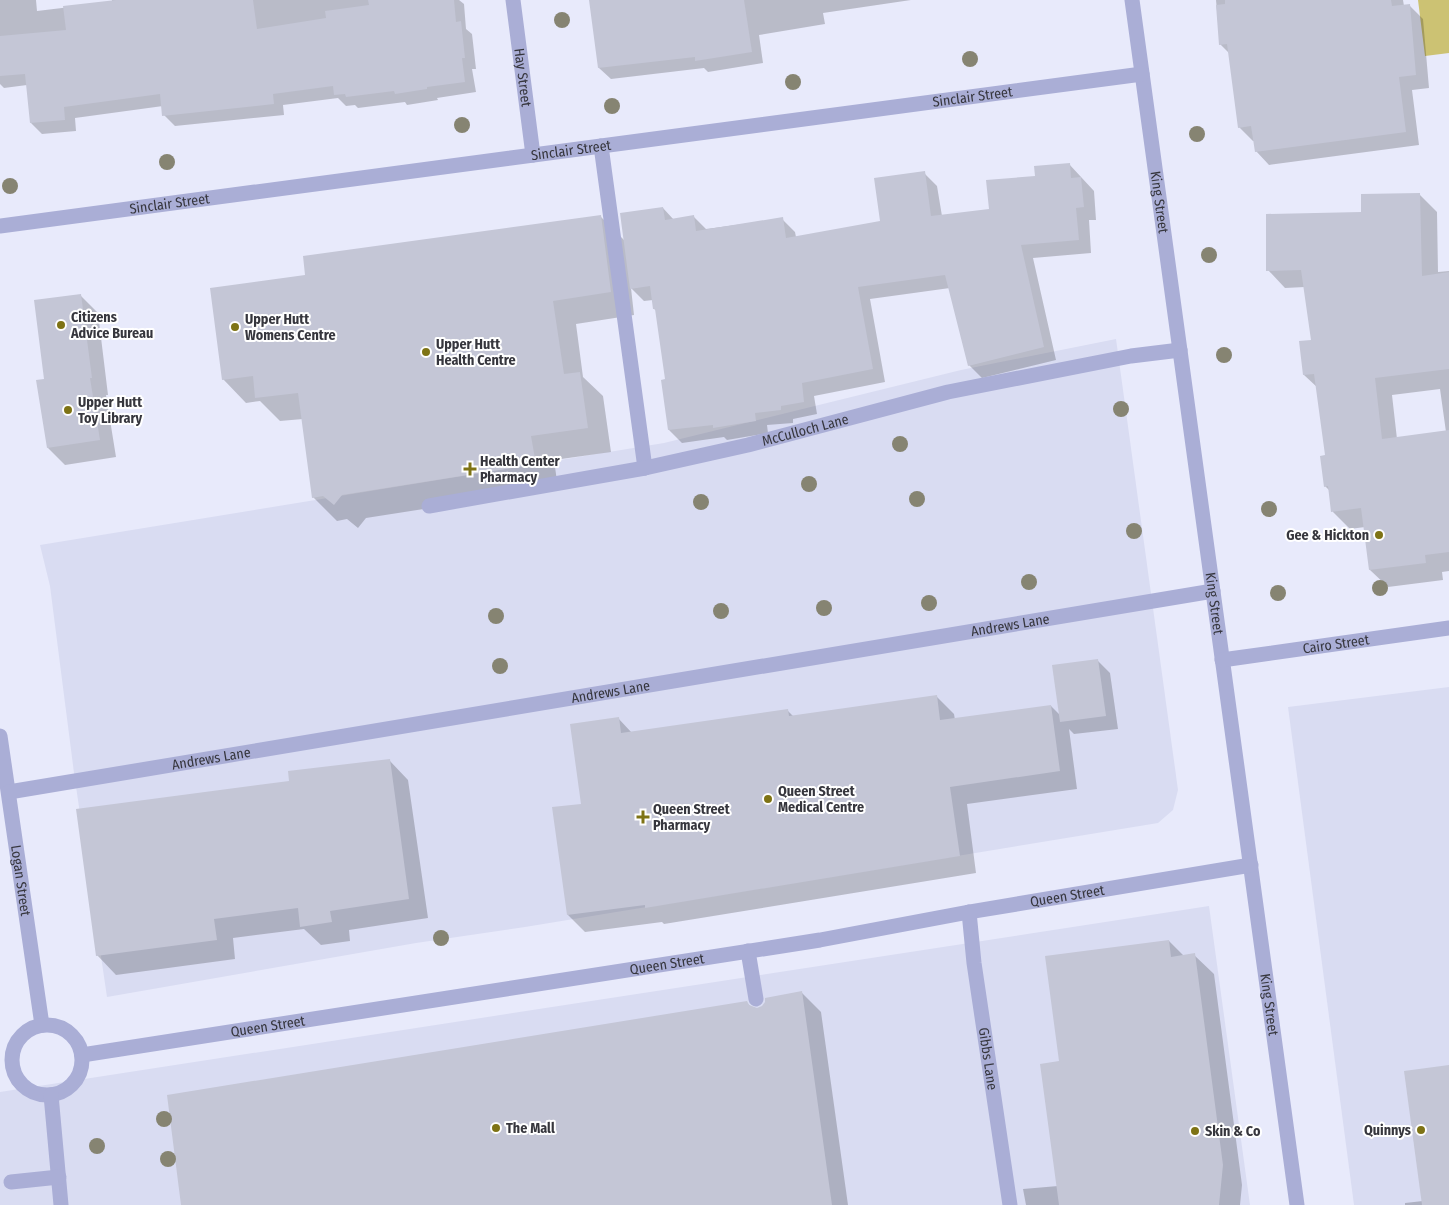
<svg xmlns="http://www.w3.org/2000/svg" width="1449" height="1205" font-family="'Fira Sans Condensed',sans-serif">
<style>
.built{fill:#d9dcf2}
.green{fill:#ccc273}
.shadow{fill:#0003;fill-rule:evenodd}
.building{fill:#c4c6d6}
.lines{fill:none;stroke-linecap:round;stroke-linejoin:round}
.minor{stroke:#aaaed6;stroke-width:15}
.tree{fill:#868472}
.poi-dot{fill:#7e7315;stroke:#fff;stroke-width:2}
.labels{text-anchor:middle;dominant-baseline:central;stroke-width:4;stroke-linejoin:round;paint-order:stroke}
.street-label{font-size:14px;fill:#36363d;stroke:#fff}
.poi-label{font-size:14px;font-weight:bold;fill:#36363d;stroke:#fff;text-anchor:start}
</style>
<rect width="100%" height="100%" fill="#e8eafb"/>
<g class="built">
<path d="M 1116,339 L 1178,790 L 1173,810 L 1158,823 L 525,927 L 416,943 L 107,997 L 74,773 L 50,586 L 40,545 L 664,443 L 961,370 Z"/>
<path d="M 1449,687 L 1449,1205 L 1354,1205 L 1288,707 Z"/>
<path d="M 1209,906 L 1250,1205 L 0,1205 L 0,1092 Z"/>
</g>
<path class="green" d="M 1418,0 L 1449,0 L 1449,53 L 1425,56 Z"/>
<g class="shadow">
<path d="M 0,0 L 36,0 L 37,11 L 112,2 L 112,0 L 459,0 L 464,4 L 466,29 L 472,34 L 476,69 L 472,69 L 476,92 L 437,98 L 438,100 L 407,105 L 405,102 L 358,108 L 355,105 L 346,106 L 338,98 L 283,105 L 284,115 L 175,126 L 164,115 L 163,106 L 75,118 L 76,131 L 42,134 L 31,123 L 27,85 L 4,88 L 0,84 Z"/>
<path d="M 590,0 L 911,0 L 823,13 L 825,24 L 759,35 L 763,63 L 708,72 L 704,68 L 611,79 L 599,68 Z"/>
<path d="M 1216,0 L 1403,0 L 1404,6 L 1410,6 L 1423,19 L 1429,88 L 1412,90 L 1419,145 L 1269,165 L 1256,151 L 1254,141 L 1253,141 L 1239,127 L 1229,53 L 1220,44 Z"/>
<path d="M 1069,164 L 1094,191 L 1096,220 L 1089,220 L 1091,253 L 1033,258 L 1056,360 L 982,378 L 969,365 L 950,288 L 870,299 L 885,382 L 814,396 L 817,414 L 793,419 L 793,423 L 767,425 L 768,433 L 727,440 L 724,437 L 682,443 L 669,430 L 666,380 L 657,311 L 654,309 L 653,300 L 644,301 L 631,288 L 634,315 L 576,324 L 583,377 L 603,396 L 611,452 L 554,460 L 558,488 L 366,518 L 358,528 L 347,519 L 337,521 L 313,497 L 303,419 L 280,421 L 260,401 L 246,403 L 223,379 L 307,276 L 601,217 L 625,241 L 663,208 L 674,220 L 693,216 L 706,229 L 782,219 L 795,232 L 796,237 L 882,222 L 924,173 L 937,186 L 942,216 L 990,210 L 1037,178 Z"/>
<path d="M 1419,194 L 1437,212 L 1438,272 L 1449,271 L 1449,571 L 1442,572 L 1443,580 L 1388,587 L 1370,570 L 1365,527 L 1350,529 L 1333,512 L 1330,491 L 1325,486 L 1326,456 L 1318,388 L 1304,375 L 1312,341 L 1305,287 L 1285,288 L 1268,270 L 1362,214 ZM 1440,389 L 1446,432 L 1397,439 L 1392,395 Z"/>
<path d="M 81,296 L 98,313 L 108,395 L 106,395 L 116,457 L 65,465 L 48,448 Z"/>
<path d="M 1097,660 L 1110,673 L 1118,729 L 1074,734 L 1069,729 L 1077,789 L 967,804 L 976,873 L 664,924 L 662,922 L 585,932 L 568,915 L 583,805 L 618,718 L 632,733 L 787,710 L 794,717 L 936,696 L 954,714 L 955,720 L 1051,706 L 1061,716 Z"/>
<path d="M 389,760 L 408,780 L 428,918 L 349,930 L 350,941 L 321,945 L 304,929 L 233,938 L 235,959 L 116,975 L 97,955 L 290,782 Z"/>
<path d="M 1169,941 L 1184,956 L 1194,955 L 1214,974 L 1242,1185 L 1240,1205 L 1026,1205 L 1023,1189 L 1058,1186 L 1061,1062 Z"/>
<path d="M 802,993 L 821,1012 L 848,1205 L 182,1205 L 746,1002 L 752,1008 L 757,1010 Z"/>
<path d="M 1449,1066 L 1449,1205 L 1405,1205 L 1405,1203 L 1423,1201 Z"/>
</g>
<g class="building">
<path d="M 116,0 L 253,0 L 257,29 L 326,18 L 325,11 L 369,5 L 368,0 L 454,0 L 456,22 L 461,21 L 465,58 L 462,58 L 465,82 L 427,87 L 427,89 L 395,94 L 394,91 L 346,97 L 345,94 L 334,95 L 333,86 L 273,94 L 274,104 L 162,116 L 160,94 L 64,107 L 65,120 L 30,123 L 25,74 L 0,76 L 0,36 L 66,30 L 63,6 Z"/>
<path d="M 589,0 L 744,0 L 752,52 L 695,61 L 695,57 L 598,68 Z"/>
<path d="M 1225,0 L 1391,0 L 1392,6 L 1410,4 L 1416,75 L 1399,77 L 1406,132 L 1255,152 L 1251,126 L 1238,128 L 1227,44 L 1219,45 L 1216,5 L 1225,4 Z"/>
<path d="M 1070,163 L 1071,178 L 1081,177 L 1084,207 L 1076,208 L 1079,240 L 1021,245 L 1044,347 L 968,366 L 945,275 L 858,287 L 873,369 L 802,383 L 804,402 L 781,406 L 781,410 L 755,413 L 756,421 L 713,428 L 713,425 L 668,430 L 661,380 L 665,379 L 655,309 L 653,309 L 650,286 L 630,289 L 620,213 L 663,207 L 665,220 L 694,215 L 696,231 L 783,217 L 786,238 L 880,221 L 874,178 L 925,171 L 931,216 L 989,209 L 986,180 L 1035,176 L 1034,166 Z"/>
<path d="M 1420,193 L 1422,276 L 1449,272 L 1449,369 L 1375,378 L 1382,439 L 1449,430 L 1449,552 L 1425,555 L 1426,563 L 1369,570 L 1361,508 L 1331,512 L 1328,486 L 1324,487 L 1320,456 L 1325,455 L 1314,374 L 1303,375 L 1299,341 L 1311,340 L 1301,270 L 1266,271 L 1266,214 L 1361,212 L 1361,194 Z"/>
<path d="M 601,215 L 611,292 L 553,301 L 564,374 L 580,372 L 588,428 L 531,436 L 536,464 L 342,495 L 334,505 L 323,496 L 312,498 L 298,393 L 255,398 L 253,376 L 222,380 L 210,288 L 305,275 L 303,256 Z"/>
<path d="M 81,294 L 92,378 L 90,378 L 100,440 L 47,448 L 36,380 L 44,379 L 34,300 Z"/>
<path d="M 1098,659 L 1106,716 L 1060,722 L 1052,665 Z"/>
<path d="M 937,695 L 940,720 L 1051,705 L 1060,771 L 950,787 L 960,856 L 645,908 L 645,905 L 567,915 L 552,807 L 581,804 L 570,724 L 619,717 L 621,733 L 788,709 L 789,716 Z"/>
<path d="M 390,759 L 409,899 L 330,911 L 332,922 L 300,927 L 298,908 L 214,919 L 217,940 L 96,956 L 76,809 L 289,781 L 288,771 Z"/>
<path d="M 1169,940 L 1171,957 L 1195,953 L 1223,1165 L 1219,1205 L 1059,1205 L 1040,1064 L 1059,1061 L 1045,956 Z"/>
<path d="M 802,991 L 832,1205 L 181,1205 L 167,1095 L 747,1001 L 749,1005 L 757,1008 L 762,1006 L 765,1002 L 765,998 Z"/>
<path d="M 1449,1065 L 1449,1205 L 1422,1205 L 1404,1071 Z"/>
</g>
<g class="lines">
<g class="minor">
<path id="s1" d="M 513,0 L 533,155"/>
<path id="s2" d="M 1132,0 L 1297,1205"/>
<path d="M 601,146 L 645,468"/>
<path id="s3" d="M 0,226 L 1142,74"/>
<path id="s4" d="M 429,506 L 645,468 L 748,445 L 948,392 L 1131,356 L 1180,350"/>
<path id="s5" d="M 1222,660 L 1449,628"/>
<path id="s6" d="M 0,736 L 42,1025"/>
<path id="s7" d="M 9,792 L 1213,591"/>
<path id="s8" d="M 969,912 L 974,963 L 1010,1205"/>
<path d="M 748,951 L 756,999"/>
<circle cx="47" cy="1060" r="35"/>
<path id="s9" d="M 82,1055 L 820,940 L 969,912 L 1251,865"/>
<path d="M 51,1095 L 61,1205"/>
<path d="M 11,1182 L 59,1177"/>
</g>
</g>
<g class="tree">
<circle cx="562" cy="20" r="8"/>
<circle cx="970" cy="59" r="8"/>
<circle cx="793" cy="82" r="8"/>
<circle cx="612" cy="106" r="8"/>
<circle cx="462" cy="125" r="8"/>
<circle cx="1197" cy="134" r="8"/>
<circle cx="167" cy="162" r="8"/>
<circle cx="10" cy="186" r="8"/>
<circle cx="1209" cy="255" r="8"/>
<circle cx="1224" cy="355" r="8"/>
<circle cx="1121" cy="409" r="8"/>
<circle cx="900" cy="444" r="8"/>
<circle cx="809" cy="484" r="8"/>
<circle cx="917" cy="499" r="8"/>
<circle cx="701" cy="502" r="8"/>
<circle cx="1269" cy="509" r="8"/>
<circle cx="1134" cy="531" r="8"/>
<circle cx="1029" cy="582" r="8"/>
<circle cx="1380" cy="588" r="8"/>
<circle cx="1278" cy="593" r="8"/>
<circle cx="929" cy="603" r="8"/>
<circle cx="824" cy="608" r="8"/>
<circle cx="721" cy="611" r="8"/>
<circle cx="496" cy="616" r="8"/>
<circle cx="500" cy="666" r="8"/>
<circle cx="441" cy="938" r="8"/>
<circle cx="164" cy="1119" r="8"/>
<circle cx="97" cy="1146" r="8"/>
<circle cx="168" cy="1159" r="8"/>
</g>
<g class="poi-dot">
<circle cx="61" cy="325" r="5"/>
<circle cx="235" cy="327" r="5"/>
<circle cx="426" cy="352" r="5"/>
<circle cx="68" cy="410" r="5"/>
<path d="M467.5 461.5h5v5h5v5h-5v5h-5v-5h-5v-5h5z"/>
<circle cx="1379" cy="535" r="5"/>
<circle cx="768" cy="799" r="5"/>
<path d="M640.5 809.5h5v5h5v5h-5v5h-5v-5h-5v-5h5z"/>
<circle cx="496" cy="1128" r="5"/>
<circle cx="1421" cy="1130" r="5"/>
<circle cx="1195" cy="1131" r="5"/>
</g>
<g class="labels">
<g class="street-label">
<text stroke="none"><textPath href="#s1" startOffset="78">Hay Street</textPath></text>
<text stroke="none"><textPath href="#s3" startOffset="981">Sinclair Street</textPath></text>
<text stroke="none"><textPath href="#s3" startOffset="576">Sinclair Street</textPath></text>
<text stroke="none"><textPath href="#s2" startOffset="204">King Street</textPath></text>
<text stroke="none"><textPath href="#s3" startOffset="171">Sinclair Street</textPath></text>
<text stroke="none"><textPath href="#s4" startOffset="384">McCulloch Lane</textPath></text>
<text stroke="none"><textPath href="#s2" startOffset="609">King Street</textPath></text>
<text stroke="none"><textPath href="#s7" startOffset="1015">Andrews Lane</textPath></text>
<text stroke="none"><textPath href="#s5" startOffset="115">Cairo Street</textPath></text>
<text stroke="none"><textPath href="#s7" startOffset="610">Andrews Lane</textPath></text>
<text stroke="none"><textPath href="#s7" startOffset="205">Andrews Lane</textPath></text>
<text stroke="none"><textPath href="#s6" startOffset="146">Logan Street</textPath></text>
<text stroke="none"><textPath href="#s9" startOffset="998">Queen Street</textPath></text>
<text stroke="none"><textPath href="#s9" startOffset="592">Queen Street</textPath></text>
<text stroke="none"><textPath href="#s2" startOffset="1014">King Street</textPath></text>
<text stroke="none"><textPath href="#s9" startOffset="188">Queen Street</textPath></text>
<text stroke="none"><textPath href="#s8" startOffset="148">Gibbs Lane</textPath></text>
</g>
<g class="poi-label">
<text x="71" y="317">Citizens<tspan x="71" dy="16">Advice Bureau</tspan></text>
<text x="245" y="319">Upper Hutt<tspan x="245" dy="16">Womens Centre</tspan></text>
<text x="436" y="344">Upper Hutt<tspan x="436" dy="16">Health Centre</tspan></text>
<text x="78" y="402">Upper Hutt<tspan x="78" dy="16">Toy Library</tspan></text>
<text x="480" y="461">Health Center<tspan x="480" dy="16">Pharmacy</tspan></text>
<text x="1369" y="535" text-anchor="end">Gee &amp; Hickton</text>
<text x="778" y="791">Queen Street<tspan x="778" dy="16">Medical Centre</tspan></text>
<text x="653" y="809">Queen Street<tspan x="653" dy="16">Pharmacy</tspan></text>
<text x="506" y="1128">The Mall</text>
<text x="1411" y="1130" text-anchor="end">Quinnys</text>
<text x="1205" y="1131">Skin &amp; Co</text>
</g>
</g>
</svg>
